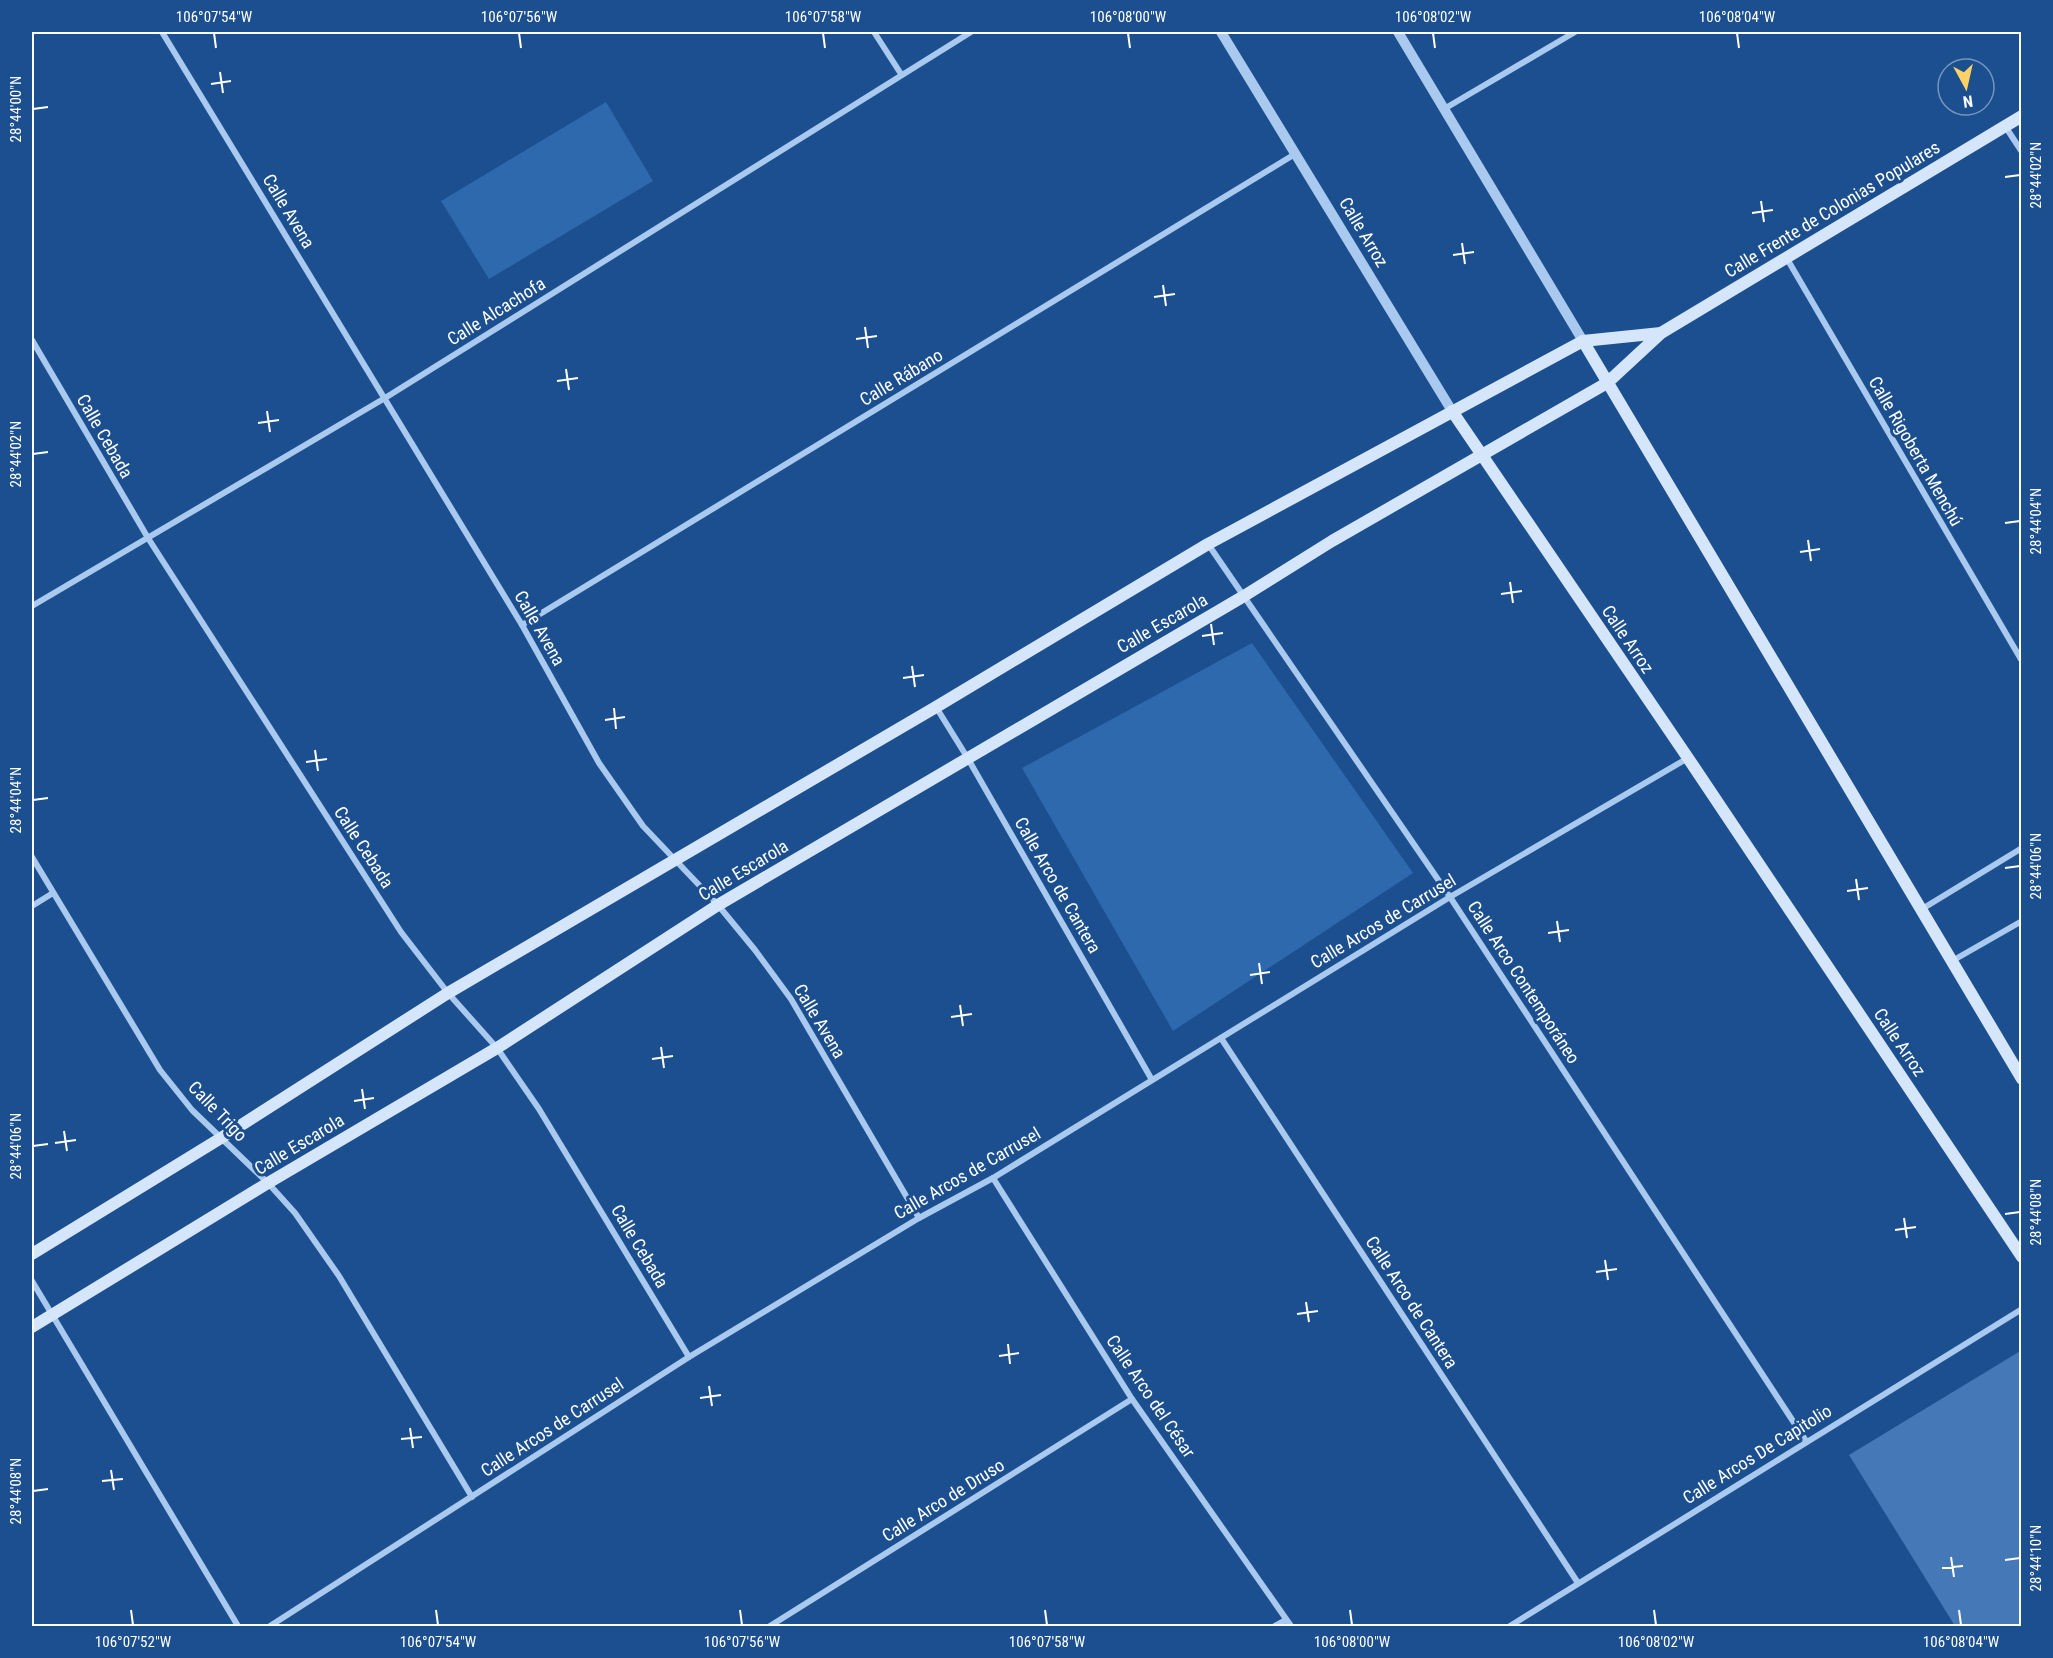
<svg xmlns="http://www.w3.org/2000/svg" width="2053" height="1658" font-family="'Roboto Condensed',sans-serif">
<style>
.green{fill:#2e69ad}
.building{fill:#4478b7}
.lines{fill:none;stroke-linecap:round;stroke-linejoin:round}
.minor{stroke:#a9c9ee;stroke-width:6}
.tertiary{stroke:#a9c9ee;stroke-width:10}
.secondary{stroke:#d6e6fa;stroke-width:12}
.ticks{fill:none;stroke:#fff;stroke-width:2}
.labels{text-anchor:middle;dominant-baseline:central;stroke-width:6;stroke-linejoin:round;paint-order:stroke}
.street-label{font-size:18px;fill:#fff;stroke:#1b4f8f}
.neatline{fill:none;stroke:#fff;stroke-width:2}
.ticks-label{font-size:15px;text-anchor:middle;fill:#fff}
</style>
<rect width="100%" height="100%" fill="#1b4f8f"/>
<g class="green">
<path d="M 606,102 L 653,181 L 489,279 L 441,201 Z"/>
<path d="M 1252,643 L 1413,873 L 1173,1031 L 1022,768 Z"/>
</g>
<path class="building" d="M 2022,1350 L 2022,1626 L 1955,1626 L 1849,1455 Z"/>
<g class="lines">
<g class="minor">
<path d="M 162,32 L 522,625 L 599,763 L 643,826 L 718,905 L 755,950 L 791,999 L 919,1218"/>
<path d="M 874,32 L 901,74"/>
<path d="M 1444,109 L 1575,32"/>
<path d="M 2005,126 L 2022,152"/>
<path d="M 1786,257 L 2022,661"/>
<path d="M 32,340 L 148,538 L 401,932 L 448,993 L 497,1048 L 539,1109 L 689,1357"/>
<path d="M 1208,544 L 1450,897 L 1806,1441"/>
<path d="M 32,606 L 385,398 L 971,32"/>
<path d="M 522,625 L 1295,154"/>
<path d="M 936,707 L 967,757 L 1152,1080"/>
<path d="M 32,857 L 160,1070 L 192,1110 L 268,1183 L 295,1213 L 339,1276 L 472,1497"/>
<path d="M 32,906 L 53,893"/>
<path d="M 1922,909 L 2022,848"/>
<path d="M 1952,961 L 2022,921"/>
<path d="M 1221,1038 L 1578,1583"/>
<path d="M 993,1178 L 1132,1399 L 1291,1626"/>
<path d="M 32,1281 L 238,1626"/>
<path d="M 270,1626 L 689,1357 L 919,1218 L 993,1178 L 1450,897 L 1688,758"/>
<path d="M 770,1626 L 1132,1399"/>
<path d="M 1275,1626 L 1286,1620"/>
<path d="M 1510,1626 L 2022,1309"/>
</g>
<g class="tertiary">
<path d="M 1221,32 L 1452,411"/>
<path d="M 1398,32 L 1583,341"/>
</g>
<g class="secondary">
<path d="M 1583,341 L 2022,1079"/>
<path d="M 1452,411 L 1688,758 L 2022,1257"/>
<path d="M 32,1254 L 221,1138 L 448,993 L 936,707 L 1208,544 L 1583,341 L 1661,333"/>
<path d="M 32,1327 L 268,1183 L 497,1048 L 718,905 L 1244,596 L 1332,541 L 1607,383 L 1661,333 L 2022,116"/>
</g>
</g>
<path class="ticks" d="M 214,33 L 216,48M 519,33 L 521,48M 823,33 L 825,48M 1128,33 L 1130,48M 1433,33 L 1435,48M 1737,33 L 1739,48M 220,72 L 223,93M 211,84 L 231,81M 33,109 L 48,107M 2005,177 L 2020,175M 1761,201 L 1764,222M 1752,213 L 1773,210M 1462,243 L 1465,264M 1453,255 L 1474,252M 1163,285 L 1166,306M 1154,297 L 1175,294M 865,327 L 868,348M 856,339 L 877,336M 566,369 L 569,390M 557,381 L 578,378M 267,411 L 270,432M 258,423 L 279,420M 33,454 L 48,452M 2005,523 L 2020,521M 1808,540 L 1811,561M 1800,552 L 1820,549M 1510,582 L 1513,603M 1501,594 L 1522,591M 1211,624 L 1214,645M 1202,636 L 1223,633M 912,666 L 915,687M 903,678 L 924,675M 614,708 L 616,729M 605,720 L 625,717M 315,750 L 318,771M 306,762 L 327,759M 33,800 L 48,798M 2005,868 L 2020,866M 1856,879 L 1859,900M 1847,891 L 1868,888M 1557,921 L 1560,942M 1548,933 L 1569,930M 1259,963 L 1262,984M 1250,975 L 1270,972M 960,1005 L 963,1026M 951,1017 L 972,1014M 661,1047 L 664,1068M 652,1059 L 673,1056M 362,1089 L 365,1109M 354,1101 L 374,1098M 64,1131 L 67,1151M 55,1143 L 76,1140M 33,1146 L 48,1144M 2005,1214 L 2020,1212M 1904,1218 L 1907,1238M 1895,1230 L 1916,1227M 1605,1260 L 1608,1280M 1596,1272 L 1617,1269M 1306,1302 L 1309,1322M 1297,1314 L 1318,1311M 1008,1344 L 1010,1364M 999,1356 L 1019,1353M 709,1386 L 712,1406M 700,1398 L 721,1395M 410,1428 L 413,1448M 401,1439 L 422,1437M 111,1470 L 114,1490M 102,1481 L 123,1479M 33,1491 L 48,1489M 1951,1557 L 1954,1577M 2005,1560 L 2020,1558M 1942,1568 L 1963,1566M 131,1610 L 133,1625M 436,1610 L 438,1625M 740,1610 L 742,1625M 1045,1610 L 1047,1625M 1350,1610 L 1352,1625M 1654,1610 L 1656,1625M 1959,1610 L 1961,1625"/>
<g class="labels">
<g class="street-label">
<text transform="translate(1832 209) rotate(-31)">Calle Frente de Colonias Populares</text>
<text transform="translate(289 211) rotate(59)">Calle Avena</text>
<text transform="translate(1364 232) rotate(59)">Calle Arroz</text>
<text transform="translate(496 311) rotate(-32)">Calle Alcachofa</text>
<text transform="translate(901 377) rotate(-31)">Calle Rábano</text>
<text transform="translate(105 436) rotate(60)">Calle Cebada</text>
<text transform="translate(1916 451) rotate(60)">Calle Rigoberta Menchú</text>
<text transform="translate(1162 623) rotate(-30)">Calle Escarola</text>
<text transform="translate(540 628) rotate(60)">Calle Avena</text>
<text transform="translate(1628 639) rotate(56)">Calle Arroz</text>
<text transform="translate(364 847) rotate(57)">Calle Cebada</text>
<text transform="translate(743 870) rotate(-31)">Calle Escarola</text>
<text transform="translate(1058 885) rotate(60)">Calle Arco de Cantera</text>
<text transform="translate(1383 921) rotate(-31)">Calle Arcos de Carrusel</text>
<text transform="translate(1524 982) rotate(57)">Calle Arco Contemporáneo</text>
<text transform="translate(820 1021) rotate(59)">Calle Avena</text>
<text transform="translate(1900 1042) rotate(56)">Calle Arroz</text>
<text transform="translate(218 1111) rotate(46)">Calle Trigo</text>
<text transform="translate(299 1144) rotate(-31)">Calle Escarola</text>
<text transform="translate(967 1173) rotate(-30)">Calle Arcos de Carrusel</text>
<text transform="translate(640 1246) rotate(59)">Calle Cebada</text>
<text transform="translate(1412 1302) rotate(57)">Calle Arco de Cantera</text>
<text transform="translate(1151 1396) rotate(56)">Calle Arco del César</text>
<text transform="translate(552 1427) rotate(-33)">Calle Arcos de Carrusel</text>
<text transform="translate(1757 1454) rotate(-32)">Calle Arcos De Capitolio</text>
<text transform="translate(943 1500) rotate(-32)">Calle Arco de Druso</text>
</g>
</g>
<rect width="2053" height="1658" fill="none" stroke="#1b4f8f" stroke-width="66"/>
<g transform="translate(1966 87) rotate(172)"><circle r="28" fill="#1b4f8f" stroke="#7695bc" stroke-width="1.5"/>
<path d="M0-4.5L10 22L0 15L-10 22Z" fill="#ffd166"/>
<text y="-9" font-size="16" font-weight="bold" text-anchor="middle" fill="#ffffff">N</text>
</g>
<rect x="33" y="33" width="1987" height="1592" class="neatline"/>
<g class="ticks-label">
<text x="214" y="22">106°07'54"W</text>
<text x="519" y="22">106°07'56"W</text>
<text x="823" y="22">106°07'58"W</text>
<text x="1128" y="22">106°08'00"W</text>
<text x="1433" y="22">106°08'02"W</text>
<text x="1737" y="22">106°08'04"W</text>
<text transform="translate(16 109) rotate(-90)" y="5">28°44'00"N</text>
<text transform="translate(2036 175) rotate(-90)" y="5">28°44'02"N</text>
<text transform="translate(16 454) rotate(-90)" y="5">28°44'02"N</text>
<text transform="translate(2036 521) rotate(-90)" y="5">28°44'04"N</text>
<text transform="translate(16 800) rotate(-90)" y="5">28°44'04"N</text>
<text transform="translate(2036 866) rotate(-90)" y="5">28°44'06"N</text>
<text transform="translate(16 1146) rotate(-90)" y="5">28°44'06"N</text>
<text transform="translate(2036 1212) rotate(-90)" y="5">28°44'08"N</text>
<text transform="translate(16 1491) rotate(-90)" y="5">28°44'08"N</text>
<text transform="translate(2036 1558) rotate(-90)" y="5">28°44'10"N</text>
<text x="133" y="1647">106°07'52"W</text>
<text x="438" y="1647">106°07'54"W</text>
<text x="742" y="1647">106°07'56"W</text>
<text x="1047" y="1647">106°07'58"W</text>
<text x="1352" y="1647">106°08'00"W</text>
<text x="1656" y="1647">106°08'02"W</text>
<text x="1961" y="1647">106°08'04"W</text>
</g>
</svg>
